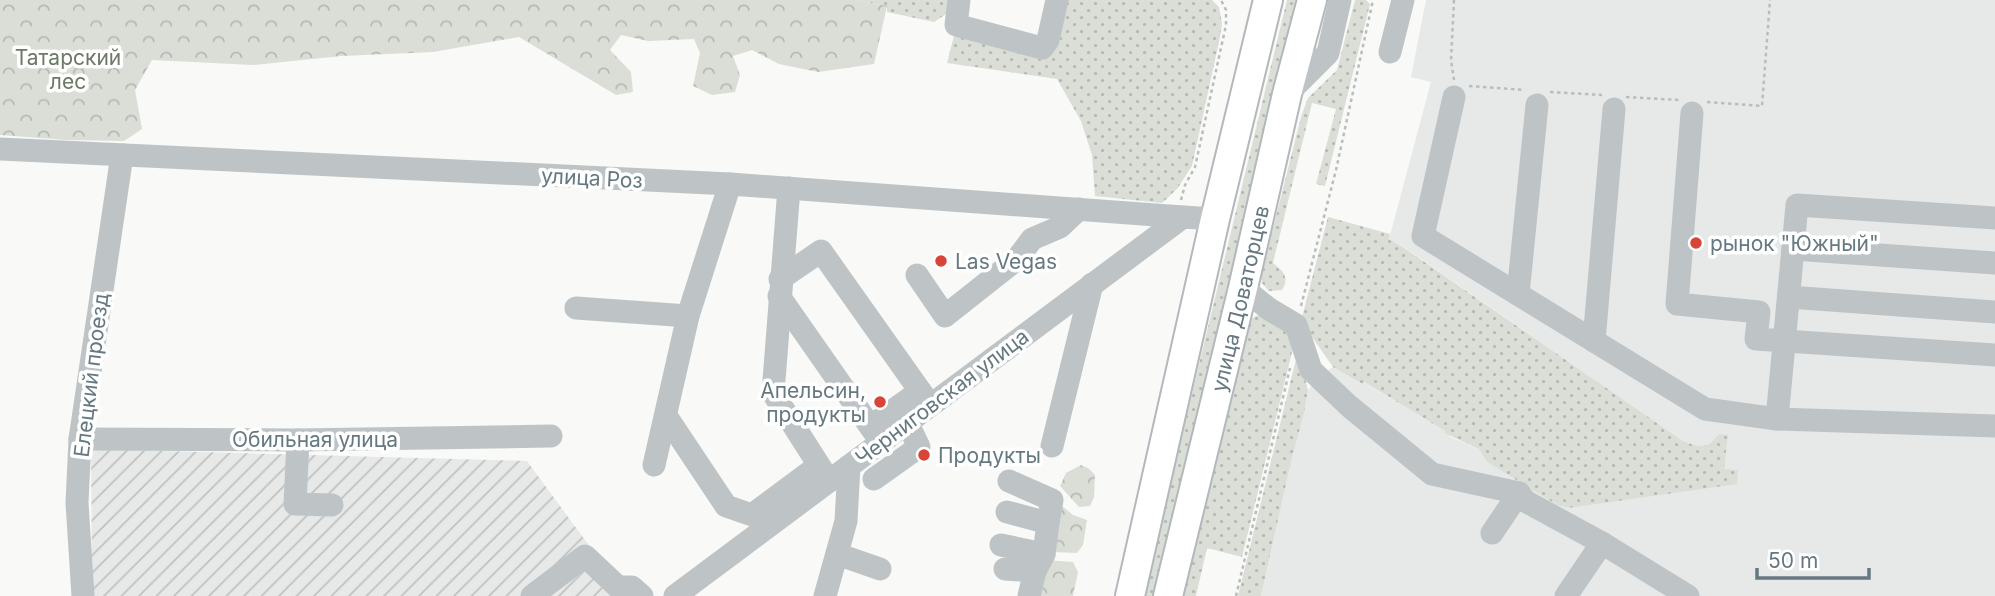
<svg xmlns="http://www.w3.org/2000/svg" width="1995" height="596" font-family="Inter,sans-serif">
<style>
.built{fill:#e7e9e8}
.industrial{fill:url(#industrial-furrows)}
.grass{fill:url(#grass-dots)}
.forest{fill:url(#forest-crowns)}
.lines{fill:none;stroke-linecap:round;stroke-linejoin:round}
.major-casing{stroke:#b2b8bb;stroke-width:32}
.path{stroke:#b9bdbf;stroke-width:2.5;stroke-dasharray:3.5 3.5;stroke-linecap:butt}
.minor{stroke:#bec4c6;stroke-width:23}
.major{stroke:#fff;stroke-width:28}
.poi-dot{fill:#d84438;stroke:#fff;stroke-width:2.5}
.labels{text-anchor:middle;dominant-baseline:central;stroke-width:7;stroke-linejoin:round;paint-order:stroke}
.park-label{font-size:21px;fill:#6b7965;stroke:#fff}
.street-label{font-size:21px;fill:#667980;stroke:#fff}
.poi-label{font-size:21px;fill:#667980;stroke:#fff;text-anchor:start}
</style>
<defs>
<pattern id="industrial-furrows" width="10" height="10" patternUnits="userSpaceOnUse" patternTransform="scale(1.75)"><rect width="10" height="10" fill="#e7e9e8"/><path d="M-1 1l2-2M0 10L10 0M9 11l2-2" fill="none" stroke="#bfc2c1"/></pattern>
<pattern id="grass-dots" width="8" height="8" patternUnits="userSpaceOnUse" patternTransform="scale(1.75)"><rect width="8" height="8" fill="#daded7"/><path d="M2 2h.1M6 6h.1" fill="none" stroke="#b5b9b4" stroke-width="1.8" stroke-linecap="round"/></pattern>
<pattern id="forest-crowns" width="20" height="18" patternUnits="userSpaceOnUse" patternTransform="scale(1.75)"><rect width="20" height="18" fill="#daded7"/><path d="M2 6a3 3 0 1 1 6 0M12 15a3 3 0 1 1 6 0" fill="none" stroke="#b5b9b4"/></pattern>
</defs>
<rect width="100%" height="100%" fill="#f9f9f7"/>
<path class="built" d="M 1426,0 L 1995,0 L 1995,596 L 1261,596 L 1291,462 L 1304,413 L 1308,390 L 1321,375 L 1333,367 L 1361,384 L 1363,382 L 1445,431 L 1450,437 L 1479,449 L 1487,462 L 1557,505 L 1568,508 L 1724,469 L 1711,444 L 1699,448 L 1683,441 L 1404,247 L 1389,239 L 1431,82 L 1411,77 Z"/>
<path class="industrial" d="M 91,449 L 527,461 L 626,596 L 92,596 Z"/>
<g class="grass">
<path d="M 855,0 L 950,0 L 946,14 L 934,22 L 887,12 L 887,6 Z"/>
<path d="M 1060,0 L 1212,0 L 1219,7 L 1222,24 L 1220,37 L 1192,166 L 1177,189 L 1162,203 L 1095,196 L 1092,155 L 1081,121 L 1057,79 L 947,63 L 955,32 L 1041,55 Z"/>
<path d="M 1287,0 L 1300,0 L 1156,596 L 1143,596 Z"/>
<path d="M 1355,0 L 1366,0 L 1370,4 L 1325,186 L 1316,184 L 1336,109 L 1312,103 L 1273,263 C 1283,271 1290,277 1282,290 L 1269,291 L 1262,283 L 1261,276 L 1301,117 L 1308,98 L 1337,70 Z"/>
<path d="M 1328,217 L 1390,234 L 1389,239 L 1403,247 L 1683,441 C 1702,448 1706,450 1719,434 L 1728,435 L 1724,469 L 1738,470 L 1737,484 L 1568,508 L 1557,505 L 1487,462 L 1479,449 L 1444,433 L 1445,431 L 1364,382 L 1362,384 L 1333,367 L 1301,321 Z"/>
<path d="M 1258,315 L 1264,315 L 1285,328 L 1294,344 L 1242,557 L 1207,548 L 1196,596 L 1183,596 L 1247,325 L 1251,319 Z"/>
<path d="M 1298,351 L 1308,390 L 1304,413 L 1291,462 L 1261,596 L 1238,596 Z"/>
</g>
<g class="forest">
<path d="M 0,0 L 855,0 L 887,6 L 874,64 L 818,72 L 779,64 L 752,50 L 733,56 L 740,75 L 735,92 L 712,95 L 693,86 L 700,53 L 694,39 L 648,41 L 621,35 L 610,50 L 631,72 L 633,92 L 616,95 L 519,37 L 433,52 L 341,56 L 253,65 L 152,60 L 135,90 L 142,129 L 124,141 L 67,140 L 0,135 Z"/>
<path d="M 1081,465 L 1088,468 L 1095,475 L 1094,497 L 1090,506 L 1079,507 L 1060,486 L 1066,473 Z"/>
<path d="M 1062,506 L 1073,515 L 1087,520 L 1083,545 L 1077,553 L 1051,552 Z"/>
<path d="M 1046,560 L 1073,562 L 1078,572 L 1073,596 L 1039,596 L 1044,582 L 1043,569 Z"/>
</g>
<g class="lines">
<g class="major-casing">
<g id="major">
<path d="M 1130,596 L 1215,219 L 1268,0"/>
<path id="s1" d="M 1168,596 L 1243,288 L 1287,94 L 1312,0"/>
</g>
</g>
<g class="path">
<path d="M 1454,0 L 1451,60 L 1454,80"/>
<path d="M 1469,86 L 1525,90"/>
<path d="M 1550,92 L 1602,95"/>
<path d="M 1626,97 L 1679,100"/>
<path d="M 1707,102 L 1762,106 L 1770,0"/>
<path d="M 1181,200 L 1185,185 L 1195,167 L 1226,25 L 1226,10 L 1221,0"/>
<path d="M 1301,306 L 1336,170 L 1373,0"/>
<path d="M 1236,596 L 1290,368"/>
</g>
<g class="minor">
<path d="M 959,0 L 956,25 L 1042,48 L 1048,40 L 1057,0"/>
<path d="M 1390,52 L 1403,0"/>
<path d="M 1287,94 L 1328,53 L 1340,0"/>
<path d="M 1454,97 L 1423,236 L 1705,409 L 1777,419"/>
<path d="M 1692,113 L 1677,304 L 1759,312 L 1756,339 L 1995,355"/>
<path d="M 0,149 L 730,184 L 1183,217"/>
<path d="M 789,188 L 773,393 L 829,481"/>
<path d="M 1995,218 L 1797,205 L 1777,419 L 1995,426"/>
<path d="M 1793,249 L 1995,263"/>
<path d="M 917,275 L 945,316 L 1017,259 L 1032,239 L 1060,227 L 1079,209"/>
<path d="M 780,279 L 821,251 L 930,405"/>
<path d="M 1243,288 L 1269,309 L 1296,325 L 1311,370 L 1349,406 L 1432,474 L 1519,493 L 1525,501 L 1602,543 L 1688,596"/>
<path d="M 1518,294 L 1537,105"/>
<path d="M 779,296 L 881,442"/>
<path d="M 1789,297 L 1995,312"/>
<path d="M 576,308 L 688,316"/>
<path d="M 1594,341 L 1614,109"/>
<path d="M 666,416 L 726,506 L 752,515 L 818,466"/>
<path d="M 871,426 L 920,391"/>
<path d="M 80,439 L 298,440 L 551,436"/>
<path d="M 298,440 L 295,504 L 332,505"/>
<path d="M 1052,446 L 1092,284"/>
<path d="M 654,465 L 688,316 L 730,184"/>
<path d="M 874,479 L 919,447 L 907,422"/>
<path d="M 1009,481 L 1052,500 L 1048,523"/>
<path d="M 1492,533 L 1519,493"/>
<path d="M 1001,545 L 1044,554"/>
<path d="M 837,554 L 880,569"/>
<path d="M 1005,569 L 1035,571 L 1044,554 L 1048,523 L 1007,512"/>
<path d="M 83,596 L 77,503 L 80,439 L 122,155"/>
<path d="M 532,596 L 585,556 L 618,587 L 632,587 L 642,596"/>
<path d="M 675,596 L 1183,217 L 1215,219"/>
<path d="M 825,596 L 846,521 L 849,466"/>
<path d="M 1029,596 L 1035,571"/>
<path d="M 1566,596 L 1602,543"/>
</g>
<use href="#major" class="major"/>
</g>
<g class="poi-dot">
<circle cx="1696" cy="243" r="7"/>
<circle cx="941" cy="261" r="7"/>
<circle cx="880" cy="402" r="7"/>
<circle cx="924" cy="455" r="7"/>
</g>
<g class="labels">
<g class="park-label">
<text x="68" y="57">Татарский<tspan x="68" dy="24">лес</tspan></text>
</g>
<g class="street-label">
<text transform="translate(592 178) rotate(3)">улица Роз</text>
<text stroke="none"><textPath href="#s1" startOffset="306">улица Доваторцев</textPath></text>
<text transform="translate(91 375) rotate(-83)">Елецкий проезд</text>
<text transform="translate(942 397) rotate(-37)">Черниговская улица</text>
<text x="315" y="439">Обильная улица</text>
</g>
<g class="poi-label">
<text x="1710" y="243">рынок "Южный"</text>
<text x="955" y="261">Las Vegas</text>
<text x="866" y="390" text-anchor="end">Апельсин,<tspan x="866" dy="24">продукты</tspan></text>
<text x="938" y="455">Продукты</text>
</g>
</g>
<path d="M1757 568v10h112v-10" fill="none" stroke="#667980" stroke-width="3.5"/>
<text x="1768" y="568" font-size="21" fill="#667980" stroke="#ffffff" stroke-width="5" paint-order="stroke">50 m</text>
</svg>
